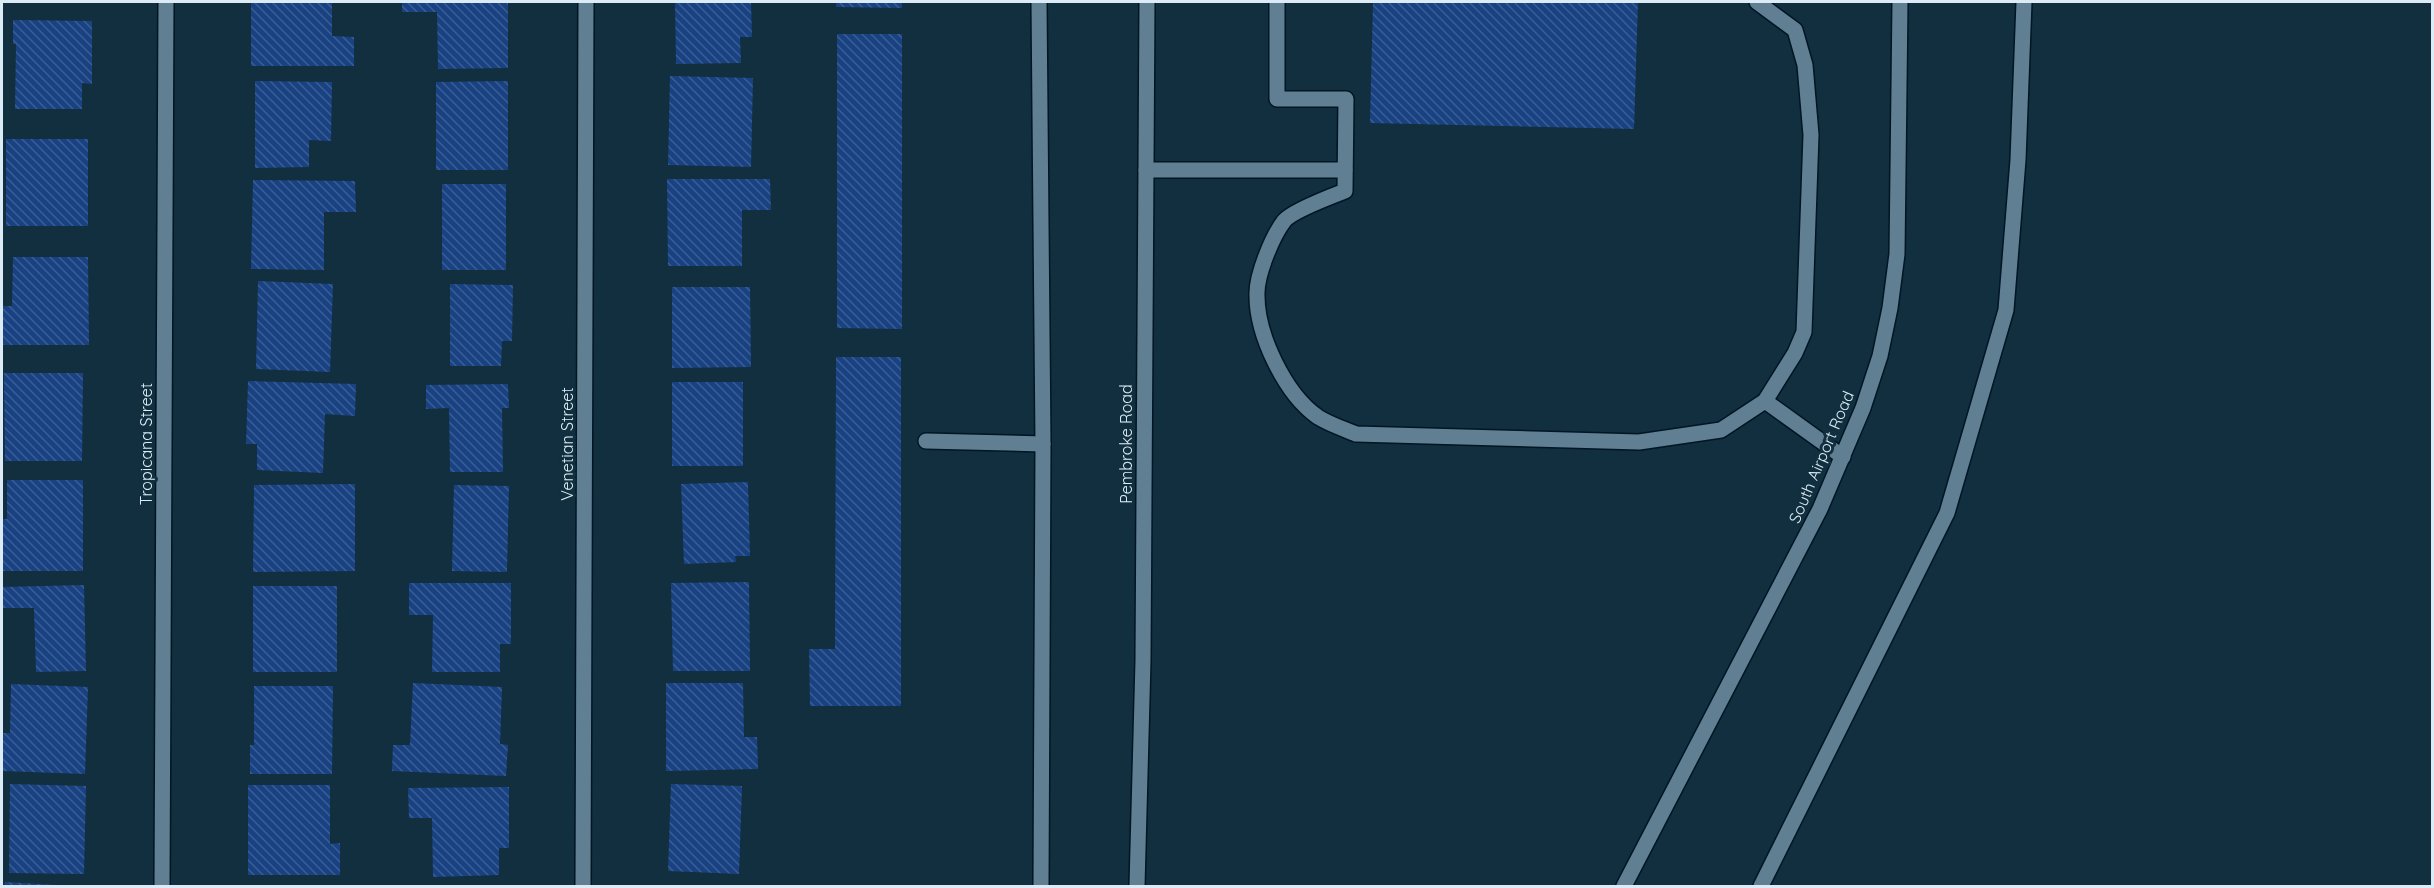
<svg xmlns="http://www.w3.org/2000/svg" width="2434" height="888" font-family="Quicksand,sans-serif">
<style>
.building{fill:url(#building-back-hatch)}
.lines{fill:none;stroke-linecap:round;stroke-linejoin:round}
.lane-casing{stroke:#001625;stroke-width:18}
.street-casing{stroke:#001625;stroke-width:18}
.secondary-casing{stroke:#001625;stroke-width:18}
.lane{stroke:#607f92;stroke-width:15}
.street{stroke:#607f92;stroke-width:15}
.secondary{stroke:#607f92;stroke-width:15}
.labels{text-anchor:middle;dominant-baseline:central;stroke-width:6;stroke-linejoin:round;paint-order:stroke}
.street-label{font-size:16px;fill:#dbecf6;stroke:#112f3e}
</style>
<defs>
<pattern id="building-back-hatch" width="6" height="6" patternUnits="userSpaceOnUse" patternTransform="scale(1.5)"><rect width="6" height="6" fill="#194283"/><path d="M-1 5l2 2M0 0l6 6M5-1l2 2" fill="none" stroke="#3a5d95"/></pattern>
</defs>
<rect width="100%" height="100%" fill="#112f3e"/>
<g class="building">
<path d="M 251,2 L 332,2 L 332,36 L 354,37 L 354,66 L 251,66 Z"/>
<path d="M 402,2 L 508,2 L 508,68 L 438,69 L 437,12 L 402,12 Z"/>
<path d="M 675,2 L 751,2 L 752,37 L 740,37 L 741,63 L 676,64 Z"/>
<path d="M 836,2 L 902,2 L 902,8 L 836,7 Z"/>
<path d="M 1373,2 L 1638,2 L 1634,129 L 1370,123 Z"/>
<path d="M 13,20 L 92,21 L 92,84 L 82,83 L 82,109 L 15,109 L 16,44 L 13,44 Z"/>
<path d="M 837,34 L 902,34 L 902,329 L 837,328 Z"/>
<path d="M 670,76 L 753,78 L 751,167 L 668,165 Z"/>
<path d="M 255,81 L 332,82 L 331,141 L 309,140 L 309,167 L 255,168 Z"/>
<path d="M 508,81 L 508,170 L 436,170 L 436,82 Z"/>
<rect x="6" y="139" width="82" height="87"/>
<path d="M 667,179 L 770,179 L 771,210 L 742,210 L 742,266 L 668,266 Z"/>
<path d="M 253,180 L 355,181 L 356,212 L 324,212 L 324,270 L 251,269 Z"/>
<rect x="442" y="184" width="64" height="86"/>
<path d="M 13,257 L 88,257 L 89,345 L 2,345 L 2,306 L 12,306 Z"/>
<path d="M 258,281 L 333,284 L 330,372 L 256,369 Z"/>
<path d="M 450,284 L 513,285 L 512,341 L 502,341 L 501,366 L 450,366 Z"/>
<path d="M 672,287 L 750,287 L 751,367 L 672,368 Z"/>
<path d="M 836,357 L 901,357 L 901,706 L 810,706 L 809,649 L 835,649 Z"/>
<path d="M 4,373 L 83,373 L 82,461 L 5,461 Z"/>
<path d="M 248,381 L 356,384 L 355,416 L 325,414 L 323,473 L 257,470 L 257,444 L 246,444 Z"/>
<rect x="672" y="382" width="71" height="84"/>
<path d="M 508,384 L 509,408 L 502,408 L 503,472 L 450,472 L 449,408 L 426,409 L 426,385 Z"/>
<path d="M 7,480 L 83,480 L 83,571 L 2,571 L 2,519 L 7,519 Z"/>
<path d="M 748,482 L 750,556 L 735,556 L 736,562 L 684,564 L 681,484 Z"/>
<path d="M 355,484 L 355,571 L 253,572 L 254,485 Z"/>
<path d="M 454,485 L 509,486 L 507,572 L 452,571 Z"/>
<path d="M 749,582 L 750,671 L 673,671 L 671,583 Z"/>
<path d="M 409,583 L 511,583 L 511,644 L 500,644 L 500,672 L 432,672 L 433,615 L 409,615 Z"/>
<path d="M 84,585 L 86,671 L 36,672 L 34,608 L 2,608 L 2,587 Z"/>
<rect x="253" y="586" width="84" height="86"/>
<path d="M 413,683 L 502,687 L 500,744 L 508,745 L 506,776 L 392,771 L 393,745 L 410,745 Z"/>
<path d="M 666,683 L 743,683 L 744,737 L 757,737 L 758,769 L 666,771 Z"/>
<path d="M 11,684 L 88,687 L 85,774 L 2,771 L 2,733 L 10,733 Z"/>
<path d="M 254,686 L 333,686 L 332,774 L 250,774 L 250,745 L 254,745 Z"/>
<path d="M 10,784 L 86,786 L 84,874 L 9,873 Z"/>
<path d="M 671,784 L 742,786 L 739,874 L 668,871 Z"/>
<path d="M 248,785 L 330,785 L 330,844 L 340,843 L 340,875 L 248,875 Z"/>
<path d="M 509,787 L 509,848 L 499,848 L 499,875 L 433,877 L 432,818 L 409,818 L 408,788 Z"/>
<path d="M 5,882 L 58,885 L 58,886 L 4,886 Z"/>
</g>
<g class="lines">
<g class="lane-casing">
<g id="lane">
<path d="M 1277,2 L 1277,99 L 1346,99 L 1345,191 C 1332,196 1292,211 1284,221 C 1272,237 1257,274 1257,293 C 1256,334 1285,394 1318,417 C 1329,424 1344,429 1356,434 L 1639,442 L 1721,430 L 1765,401 L 1795,353 L 1804,332 L 1811,135 L 1805,65 L 1795,30 L 1757,2"/>
<path d="M 1146,170 L 1345,170"/>
<path d="M 1765,401 L 1843,457"/>
<path d="M 926,441 L 1043,444"/>
<path d="M 1761,886 L 1947,513 L 2006,310 L 2018,160 L 2024,2"/>
</g>
</g>
<g class="street-casing">
<g id="street">
<path d="M 162,886 L 166,2"/>
<path d="M 583,886 L 586,2"/>
<path d="M 1624,886 L 1820,509 L 1863,408 L 1880,356 L 1890,308 L 1897,254 L 1900,2"/>
</g>
</g>
<g class="secondary-casing">
<g id="secondary">
<path d="M 1039,2 L 1043,444 L 1041,886"/>
<path d="M 1137,886 L 1143,661 L 1147,2"/>
</g>
</g>
<use href="#lane" class="lane"/>
<use href="#street" class="street"/>
<use href="#secondary" class="secondary"/>
</g>
<g class="labels">
<g class="street-label">
<text transform="translate(146 444) rotate(-90)">Tropicana Street</text>
<text transform="translate(567 444) rotate(-90)">Venetian Street</text>
<text transform="translate(1126 444) rotate(-90)">Pembroke Road</text>
<text transform="translate(1821 457) rotate(-67)">South Airport Road</text>
</g>
</g>
<rect width="2434" height="888" fill="none" stroke="#dbecf6" stroke-width="6"/>
</svg>
